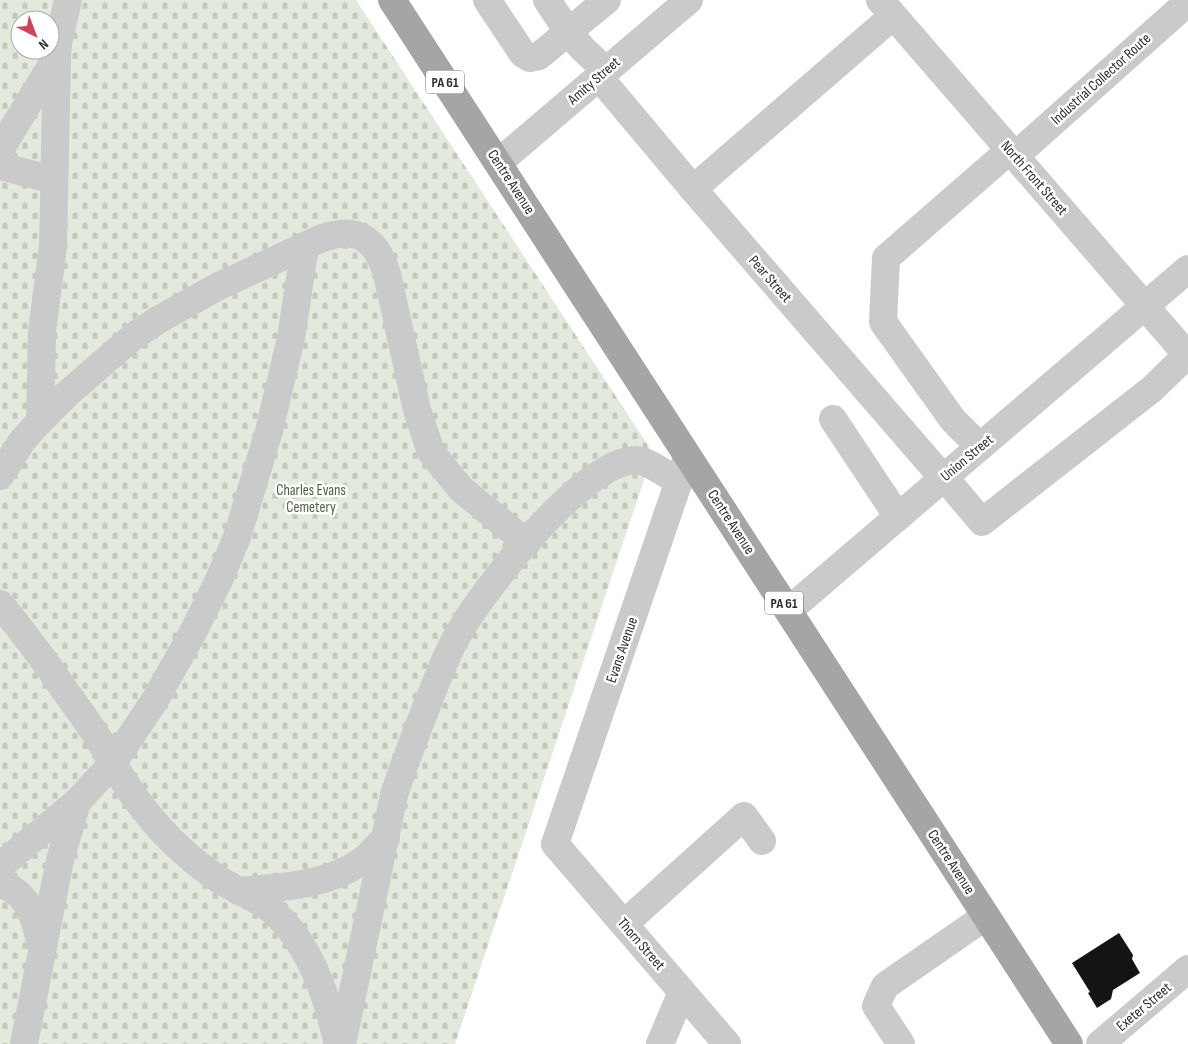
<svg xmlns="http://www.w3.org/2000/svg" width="1188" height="1044" font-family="'Sofia Sans Condensed',sans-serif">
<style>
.cemetery{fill:url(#cemetery-stones);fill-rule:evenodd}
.building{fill:#141414}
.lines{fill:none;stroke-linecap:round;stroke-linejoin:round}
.minor{stroke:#cacaca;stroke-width:28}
.major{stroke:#a5a5a5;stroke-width:28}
.labels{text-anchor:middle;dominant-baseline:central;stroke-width:5;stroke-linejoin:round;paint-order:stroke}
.shield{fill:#fff;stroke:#6c6c6c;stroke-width:1}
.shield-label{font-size:14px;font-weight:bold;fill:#2d2d2d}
.street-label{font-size:15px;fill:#2d2d2d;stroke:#fff}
.park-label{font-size:15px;fill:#526240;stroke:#fff}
</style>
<defs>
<pattern id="cemetery-stones" width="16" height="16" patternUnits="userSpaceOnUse" patternTransform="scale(1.25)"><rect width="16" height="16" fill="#e3e9dc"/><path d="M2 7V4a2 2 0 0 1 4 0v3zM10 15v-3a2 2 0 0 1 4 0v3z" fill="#c3c8bd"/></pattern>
</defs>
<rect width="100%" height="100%" fill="#fff"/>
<path class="cemetery" d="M 0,0 L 356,0 L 653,453 L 455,1044 L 0,1044 ZM 20,20 L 50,20 L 50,50 L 20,50 Z"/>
<path class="building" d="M 1119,933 L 1133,955 L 1132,959 L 1140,973 L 1113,990 L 1111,999 L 1097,1008 L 1088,993 L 1090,992 L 1072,963 Z"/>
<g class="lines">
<g class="minor">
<path d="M 487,0 L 523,54 L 530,58 L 539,56 L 607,0"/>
<path d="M 547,0 L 569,33 L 582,48 L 606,71"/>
<path d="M 880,0 L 1188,356"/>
<path d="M 599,77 L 693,189 L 943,478"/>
<path d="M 0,150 L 56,58"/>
<path d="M 1015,156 L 1188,2"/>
<path d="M 498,163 L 689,0"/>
<path d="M 0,166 L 54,180"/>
<path d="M 693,189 L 893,16"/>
<path d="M 833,419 L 898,517"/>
<path d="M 40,421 L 42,332 L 53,246 L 57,57 L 58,43 L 68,0"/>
<path d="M 980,447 L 953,420 L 883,322 L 886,258 L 1010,150"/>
<path d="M 684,466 L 555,844 L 727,1044"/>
<path d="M 0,476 L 22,441 L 40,421 L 67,394 L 134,336 L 158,320 L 217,287 L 305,246"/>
<path d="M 944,477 L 982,522 L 1152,389 L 1187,355"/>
<path d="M 0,604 C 19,626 36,650 53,673 C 66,693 81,712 94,732 C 108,753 119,776 134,796 C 155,826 184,855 214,876 C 231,889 253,895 269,908 C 309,940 327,996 338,1044"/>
<path d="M 789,610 L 1188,269"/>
<path d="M 0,866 L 77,802 L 113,763 L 155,700 L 191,636 L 219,580 L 237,537 L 269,431 L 291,338 L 305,246 C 345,225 373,228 387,274 L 417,410 L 431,452 L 461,489 L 527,543"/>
<path d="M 0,884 C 29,892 36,921 41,946"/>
<path d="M 238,891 C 281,887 332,886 367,857 C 373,851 379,844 386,838"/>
<path d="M 624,924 L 744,816 L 762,841"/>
<path d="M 24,1044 L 60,860 L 77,802"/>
<path d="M 342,1044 L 394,795 C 405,761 418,728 431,695 C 439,675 447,654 457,636 C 482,591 582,462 635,460 C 648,460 668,476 679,482"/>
<path d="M 660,1044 L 682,992"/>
<path d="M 901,1044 L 876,1006 L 885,986 L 986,916"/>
<path d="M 1100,1044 L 1188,969"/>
</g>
<path class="major" d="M 392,0 L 1069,1044"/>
</g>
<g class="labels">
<g class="shield">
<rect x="426" y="70.5" width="38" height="23" rx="4"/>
<rect x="765" y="591.5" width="38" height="23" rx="4"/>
</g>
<g class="shield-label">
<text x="445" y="82">PA 61</text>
<text x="784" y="603">PA 61</text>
</g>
<g class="street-label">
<text transform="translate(1101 79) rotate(-42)">Industrial Collector Route</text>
<text transform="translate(594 81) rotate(-41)">Amity Street</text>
<text transform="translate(1034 178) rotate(49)">North Front Street</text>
<text transform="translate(511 182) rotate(57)">Centre Avenue</text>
<text transform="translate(770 279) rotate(49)">Pear Street</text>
<text transform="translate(967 458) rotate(-40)">Union Street</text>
<text transform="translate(731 522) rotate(57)">Centre Avenue</text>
<text transform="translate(622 650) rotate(-71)">Evans Avenue</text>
<text transform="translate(951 862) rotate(57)">Centre Avenue</text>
<text transform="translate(641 944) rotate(49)">Thorn Street</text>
<text transform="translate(1144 1007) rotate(-40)">Exeter Street</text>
</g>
<g class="park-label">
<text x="311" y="490">Charles Evans<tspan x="311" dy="17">Cemetery</tspan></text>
</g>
</g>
<g transform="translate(35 35) rotate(138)"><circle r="24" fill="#ffffff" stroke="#ababab"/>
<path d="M0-4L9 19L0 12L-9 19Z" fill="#ce4456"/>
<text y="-8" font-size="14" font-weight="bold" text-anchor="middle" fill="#2d2d2d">N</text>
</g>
</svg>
